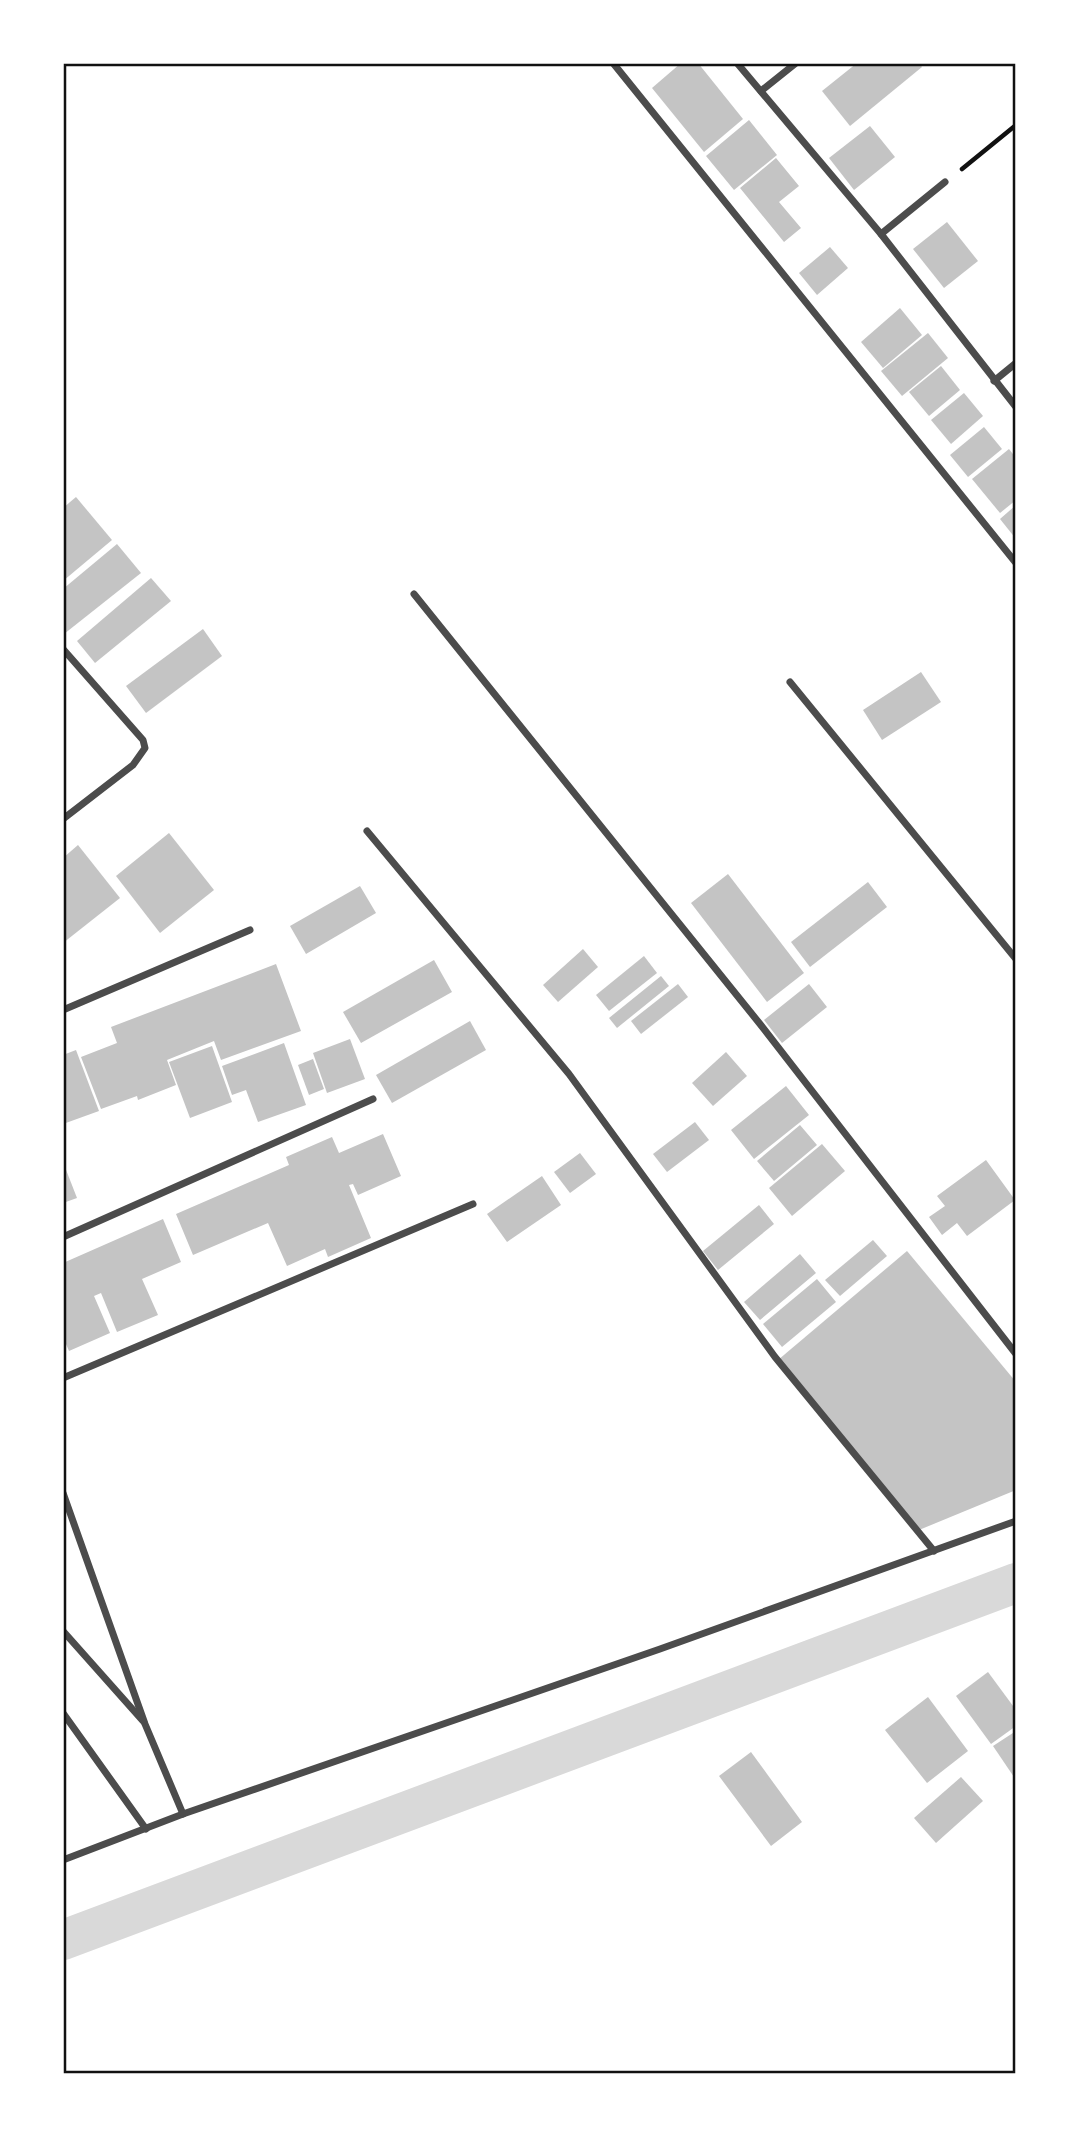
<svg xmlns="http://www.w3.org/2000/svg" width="1079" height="2137" font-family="'Times New Roman',serif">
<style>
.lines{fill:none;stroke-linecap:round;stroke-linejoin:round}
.canal{stroke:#d9d9d9;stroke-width:40}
.building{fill:#c4c4c4}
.path{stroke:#111;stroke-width:4.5}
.minor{stroke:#4c4c4c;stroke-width:7}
.neatline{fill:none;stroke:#111;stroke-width:2.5}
</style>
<rect width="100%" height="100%" fill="#fff"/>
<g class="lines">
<path class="canal" d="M 63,1940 L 1016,1583"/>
</g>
<g class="building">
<path d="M 681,63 L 698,63 L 743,119 L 704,152 L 652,88 Z"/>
<path d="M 857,63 L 919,63 L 922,67 L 850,126 L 822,91 Z"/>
<path d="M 749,120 L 777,155 L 734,190 L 706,156 Z"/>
<path d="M 870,126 L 895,157 L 854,190 L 829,158 Z"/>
<path d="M 776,158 L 799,186 L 779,202 L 801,228 L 784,242 L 740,188 Z"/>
<path d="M 947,222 L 978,261 L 944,288 L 913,249 Z"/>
<path d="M 830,247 L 848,268 L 817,295 L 799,273 Z"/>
<path d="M 900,308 L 922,335 L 883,368 L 861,342 Z"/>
<path d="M 928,333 L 948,358 L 902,396 L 881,371 Z"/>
<path d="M 941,366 L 960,390 L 929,416 L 909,392 Z"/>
<path d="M 964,393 L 983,416 L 951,444 L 931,420 Z"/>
<path d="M 984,427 L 1002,449 L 968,477 L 950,455 Z"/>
<path d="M 1009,449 L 1016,458 L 1016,500 L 1000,513 L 972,479 Z"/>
<path d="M 76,497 L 112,540 L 63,581 L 63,508 Z"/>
<path d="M 1016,505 L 1016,539 L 1000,519 Z"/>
<path d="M 117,544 L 141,573 L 64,634 L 63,589 Z"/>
<path d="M 151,578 L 171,601 L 95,663 L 77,641 Z"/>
<path d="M 203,629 L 222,656 L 146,713 L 126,686 Z"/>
<path d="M 921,672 L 941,702 L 882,740 L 863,710 Z"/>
<path d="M 169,833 L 214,890 L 160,933 L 116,876 Z"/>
<path d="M 78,845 L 120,898 L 63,943 L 63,858 Z"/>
<path d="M 728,874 L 804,973 L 767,1002 L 691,903 Z"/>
<path d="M 868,882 L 887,907 L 810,967 L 791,942 Z"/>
<path d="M 360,886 L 376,913 L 306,954 L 290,926 Z"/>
<path d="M 583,949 L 598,967 L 558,1002 L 543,985 Z"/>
<path d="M 644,956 L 657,973 L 609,1011 L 596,995 Z"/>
<path d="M 434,960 L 452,992 L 361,1043 L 343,1012 Z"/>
<path d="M 276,964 L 301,1031 L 221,1060 L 214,1041 L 167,1060 L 176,1085 L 138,1100 L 137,1096 L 101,1109 L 81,1057 L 117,1043 L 111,1027 Z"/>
<path d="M 661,976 L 669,986 L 617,1028 L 609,1018 Z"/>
<path d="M 678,984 L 688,997 L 641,1034 L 631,1021 Z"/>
<path d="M 809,984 L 827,1007 L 782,1043 L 764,1020 Z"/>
<path d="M 470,1021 L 486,1050 L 392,1103 L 376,1075 Z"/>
<path d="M 350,1039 L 365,1079 L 327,1093 L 313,1053 Z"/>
<path d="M 284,1043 L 306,1105 L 258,1122 L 246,1090 L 232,1095 L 222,1066 Z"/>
<path d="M 212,1046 L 232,1102 L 190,1118 L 169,1062 Z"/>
<path d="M 76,1050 L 99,1111 L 63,1124 L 63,1055 Z"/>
<path d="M 726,1052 L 747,1076 L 713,1106 L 692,1083 Z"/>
<path d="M 313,1059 L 324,1089 L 309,1095 L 298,1065 Z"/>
<path d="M 786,1086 L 809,1115 L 754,1159 L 731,1130 Z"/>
<path d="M 695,1122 L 709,1140 L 667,1172 L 653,1154 Z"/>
<path d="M 800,1125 L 817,1145 L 774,1181 L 757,1161 Z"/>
<path d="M 383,1134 L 401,1176 L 358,1195 L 353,1184 L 349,1185 L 371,1238 L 328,1257 L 325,1249 L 287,1266 L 268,1223 L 193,1255 L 176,1214 L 289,1165 L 286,1157 L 332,1137 L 339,1153 Z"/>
<path d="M 822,1144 L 845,1171 L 792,1216 L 769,1188 Z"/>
<path d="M 580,1153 L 596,1174 L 570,1193 L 554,1172 Z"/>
<path d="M 986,1160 L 1015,1200 L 967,1236 L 957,1223 L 942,1235 L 929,1217 L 945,1206 L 937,1196 Z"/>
<path d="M 63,1162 L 77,1198 L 63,1203 Z"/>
<path d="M 542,1176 L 561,1205 L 507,1242 L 487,1214 Z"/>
<path d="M 759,1205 L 774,1224 L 718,1270 L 703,1251 Z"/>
<path d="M 163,1219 L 181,1262 L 142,1279 L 158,1315 L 117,1332 L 101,1293 L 94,1296 L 110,1333 L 69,1351 L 63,1337 L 63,1263 Z"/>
<path d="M 873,1240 L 887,1256 L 840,1296 L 825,1280 Z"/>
<path d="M 907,1251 L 1016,1382 L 1016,1490 L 919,1530 L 778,1360 Z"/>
<path d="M 800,1254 L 816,1273 L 760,1320 L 744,1302 Z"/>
<path d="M 817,1279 L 836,1302 L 782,1347 L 763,1324 Z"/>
<path d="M 988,1672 L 1016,1710 L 1016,1726 L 991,1744 L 956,1696 Z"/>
<path d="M 928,1697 L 968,1751 L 927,1783 L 885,1730 Z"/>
<path d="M 1016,1731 L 1016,1780 L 993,1746 Z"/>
<path d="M 751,1752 L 802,1822 L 771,1846 L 719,1776 Z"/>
<path d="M 961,1777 L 983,1801 L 936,1843 L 914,1818 Z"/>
</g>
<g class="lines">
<path class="path" d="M 962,169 L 1016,125"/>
<g class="minor">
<path d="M 613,63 L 1016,563"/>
<path d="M 737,63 L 881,234 L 1016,407"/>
<path d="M 761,91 L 796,63"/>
<path d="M 881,234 L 945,182"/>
<path d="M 994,381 L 1016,363"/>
<path d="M 414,594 L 760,1024 L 1016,1354"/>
<path d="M 63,649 L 143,740 L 145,748 L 133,765 L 63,819"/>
<path d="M 790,682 L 1016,959"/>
<path d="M 367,831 L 569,1074 L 775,1357 L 934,1551"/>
<path d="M 63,1010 L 250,930"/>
<path d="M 63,1237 L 373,1099"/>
<path d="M 63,1378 L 473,1204"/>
<path d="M 63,1493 L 145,1724 L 183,1814"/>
<path d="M 63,1631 L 143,1721"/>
<path d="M 63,1713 L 146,1829"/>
<path d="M 63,1860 L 183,1814 L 660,1649 L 1016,1521"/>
</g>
</g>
<rect width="1079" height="2137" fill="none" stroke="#ffffff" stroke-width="130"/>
<rect x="65" y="65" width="949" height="2007" class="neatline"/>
</svg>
